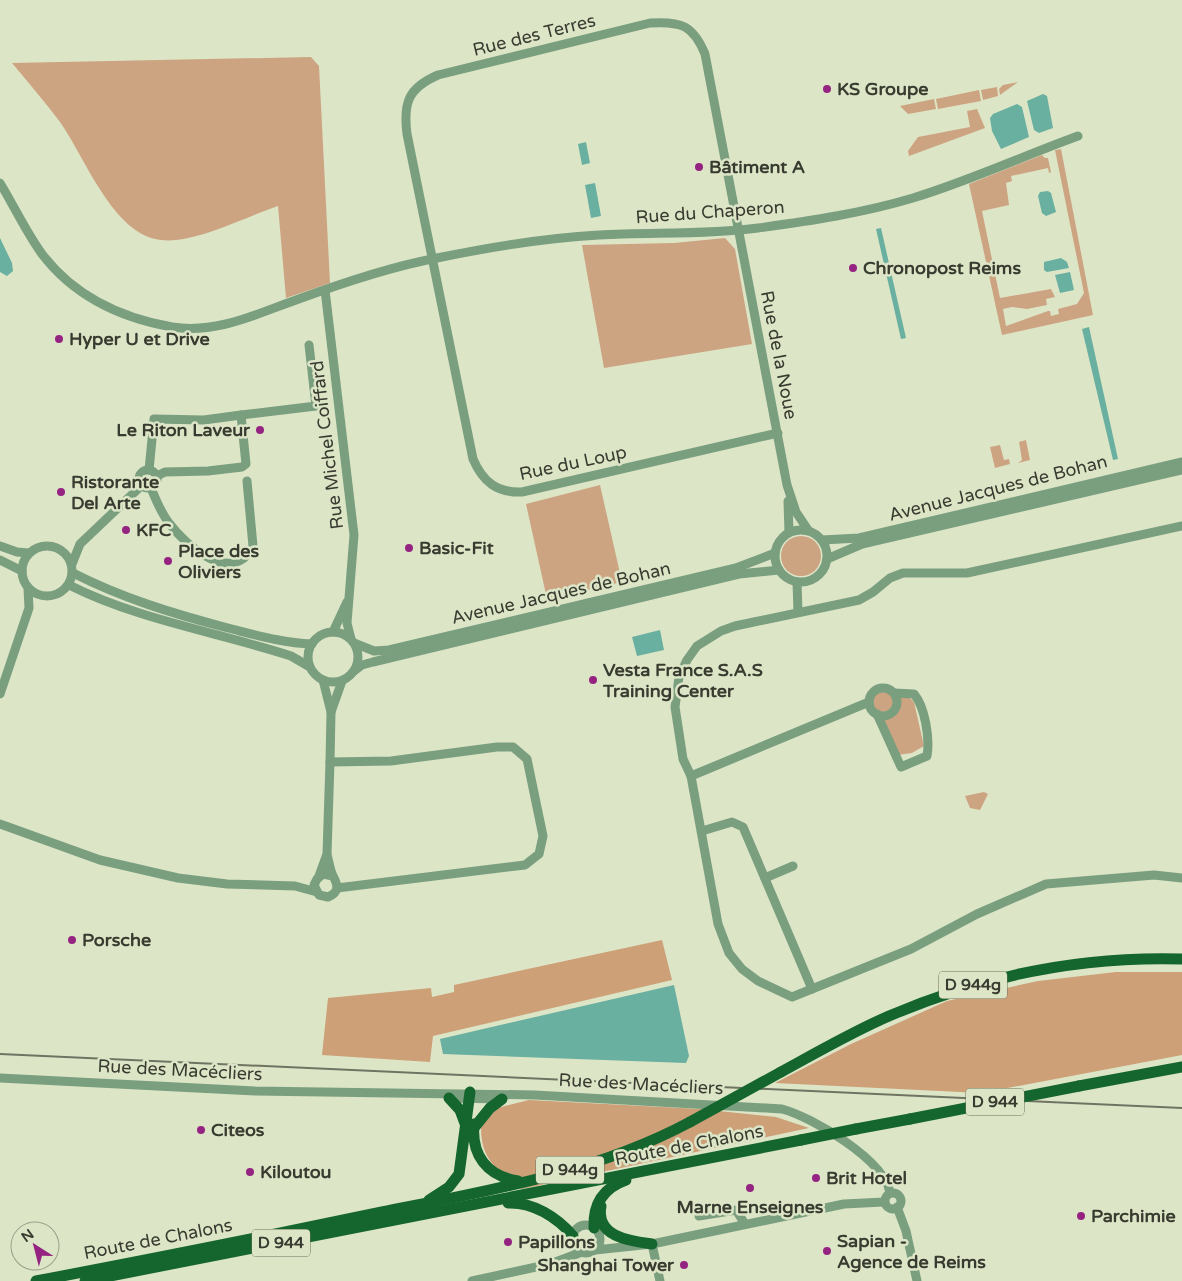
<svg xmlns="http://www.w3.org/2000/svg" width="1182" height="1281" font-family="'Varela Round',sans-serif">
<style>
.green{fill:#cda481}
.forest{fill:#cda078}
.water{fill:#69b0a0}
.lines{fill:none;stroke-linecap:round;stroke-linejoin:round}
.minor{stroke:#7a9f7f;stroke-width:9}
.major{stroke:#15662e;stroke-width:11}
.rail{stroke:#6f7462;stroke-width:2}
.major-bridge{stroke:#15662e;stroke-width:11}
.poi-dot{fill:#952382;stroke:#dde5c7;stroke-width:2}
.labels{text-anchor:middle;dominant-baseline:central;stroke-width:5;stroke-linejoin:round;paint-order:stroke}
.shield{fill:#dde5c7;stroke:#6a6e5d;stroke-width:1}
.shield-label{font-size:16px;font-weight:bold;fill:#383b2f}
.street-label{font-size:18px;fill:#383b2f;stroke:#dde5c7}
.poi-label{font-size:18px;font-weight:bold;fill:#383b2f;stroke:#dde5c7;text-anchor:start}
</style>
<rect width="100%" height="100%" fill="#dde5c7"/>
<g class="green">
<path d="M 311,57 L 319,66 L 330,283 L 286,298 L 278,206 C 245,217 195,244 161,240 C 113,235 85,157 60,122 C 45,102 28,82 12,63 Z"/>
<path d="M 1018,82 L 1000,95 L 999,89 L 1003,85 Z"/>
<path d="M 997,87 L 998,96 L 983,100 L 981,90 Z"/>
<path d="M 979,90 L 981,101 L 938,109 L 936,99 Z"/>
<path d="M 934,99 L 936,109 L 908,114 L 900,106 Z"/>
<path d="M 977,109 L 985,128 L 909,156 L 908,151 L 918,137 L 970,127 L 967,111 Z"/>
<path d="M 1061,149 L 1093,315 L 1002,335 L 969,184 L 1042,155 L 1045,158 L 1048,158 L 1051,172 L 1049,173 L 1048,168 L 1011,176 L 1012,181 L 1006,183 L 1009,205 L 982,211 L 1000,298 L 1051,289 L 1055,297 L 1046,299 L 1047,305 L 1027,309 L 1012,307 L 1003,309 L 1006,326 L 1048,311 L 1050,311 L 1051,316 L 1059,314 L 1058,309 L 1077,304 L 1084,293 L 1055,150 Z"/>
<path d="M 725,238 L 735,249 L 752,344 L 604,368 L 582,245 L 674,243 Z"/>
<path d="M 1026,440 L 1030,460 L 1018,463 L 1022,460 L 1019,442 Z"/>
<path d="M 1000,445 L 1004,460 L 1009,459 L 1010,464 L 995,468 L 990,447 Z"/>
<path d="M 600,485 L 622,582 L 547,599 L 526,504 Z"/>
<circle cx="801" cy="556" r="20"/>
<circle cx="883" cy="702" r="10"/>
<path d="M 900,697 L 910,698 L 914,702 L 924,746 L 912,753 L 897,755 L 882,719 C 895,717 900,711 900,697 Z"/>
<path d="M 984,792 L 988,794 L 980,810 L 970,808 L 965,796 Z"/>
</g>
<g class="forest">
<path d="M 662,940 L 672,980 L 433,1036 L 430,1062 L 322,1055 L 328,998 L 431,988 L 432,997 L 454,992 L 454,985 Z"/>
<path d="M 1116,972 L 1182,972 L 1182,1055 L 981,1093 L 775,1083 L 851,1044 L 947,1001 L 1038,981 Z"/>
<path d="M 529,1100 L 700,1109 L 776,1117 L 809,1128 L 522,1189 C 497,1169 481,1161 481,1127 L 497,1108 Z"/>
</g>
<g class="water">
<path d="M 1043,94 L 1047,96 L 1053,128 L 1039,133 L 1034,130 L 1027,101 Z"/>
<path d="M 1017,104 L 1022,107 L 1029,137 L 1001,149 L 992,131 L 990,118 L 993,114 Z"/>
<path d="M 586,142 L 590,163 L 582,165 L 578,144 Z"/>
<path d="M 595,183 L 601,216 L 591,218 L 585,185 Z"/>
<path d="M 1048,191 L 1051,193 L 1056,212 L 1046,216 L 1042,213 L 1038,196 L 1040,192 Z"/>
<path d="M 881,228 L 906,338 L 901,339 L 876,229 Z"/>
<path d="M 0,238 L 12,263 L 13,271 L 7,276 L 0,272 Z"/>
<path d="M 1061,258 L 1067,262 L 1069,268 L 1047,272 L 1044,270 L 1044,262 Z"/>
<path d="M 1070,272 L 1074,290 L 1060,293 L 1055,275 Z"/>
<path d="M 1089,327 L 1118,459 L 1113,460 L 1082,329 Z"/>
<path d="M 660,630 L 664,650 L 637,656 L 632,637 Z"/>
<path d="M 674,985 L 689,1056 L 686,1063 L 443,1054 L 440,1039 Z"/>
</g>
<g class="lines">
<g class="minor">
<path d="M 0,183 C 14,206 26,232 42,254 C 74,296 121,318 172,327 C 217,334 256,314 296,300 C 342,283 389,267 437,258 C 490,247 545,238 599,235 C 652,232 706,235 758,228 C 810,221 863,213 913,198 C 969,181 1023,156 1078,136"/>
<path d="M 325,290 L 354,535 L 347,623 L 351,639"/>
<path d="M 241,415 L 316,406 L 309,345"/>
<path d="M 778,433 L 522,492 C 497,493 483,482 473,459 L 407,134 C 403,103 408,88 438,75 L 650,23 C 681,21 693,25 705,54 L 787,485 L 796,512 L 808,530"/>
<circle cx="148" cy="479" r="9"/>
<path d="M 149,470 L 154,419 L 204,420 L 241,415 L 246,464 L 242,467 L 208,471 L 165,472 L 157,476"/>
<path d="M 151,488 C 156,500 161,513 169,523 C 185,545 233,587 253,546 L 247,481"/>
<path d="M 788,501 L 789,532"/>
<path d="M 1182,526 L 967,573 L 903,573 L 890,578 L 873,592 L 859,600 L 735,626 L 721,631 L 697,646 L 687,660 L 679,677 L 675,707 L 683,759 L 691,776 L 718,924 L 729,953 L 742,969 L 758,981 L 792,997 L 911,949 L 977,914 L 1046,884 L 1154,875 L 1182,878"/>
<circle cx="801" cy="556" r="26"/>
<path d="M 822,540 L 859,538 L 1182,462"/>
<circle cx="47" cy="571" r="25"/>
<path d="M 0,546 L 17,552 L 29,553"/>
<path d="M 827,559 L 862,544 L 1182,470"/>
<path d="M 0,560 L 22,571"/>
<path d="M 72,564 L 80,544 L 141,486"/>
<path d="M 73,573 C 122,598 174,614 228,628 C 256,635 283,643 312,644"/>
<path d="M 797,582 L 798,612"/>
<path d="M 69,585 C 139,620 217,632 291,656 L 310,667"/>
<circle cx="333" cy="657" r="25"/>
<path d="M 333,632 L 347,602"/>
<path d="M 354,643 L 374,651 L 389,650 L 736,568 L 775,553"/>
<path d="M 354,671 L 362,665 L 373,662 L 739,574 L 779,570"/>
<circle cx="883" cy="702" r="14"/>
<path d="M 0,694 L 29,608 L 28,588"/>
<path d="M 331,712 L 342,681"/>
<path d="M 877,714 L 901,767 L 927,756 C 930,738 925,707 914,694 L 894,693"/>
<path d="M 330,762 L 391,761 L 497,747 L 513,747 L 527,759 L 543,836 L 539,854 L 525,865 L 337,888"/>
<path d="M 691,776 L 869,702"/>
<path d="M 0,824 L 100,860 L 178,878 L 227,884 L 295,886 L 317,892"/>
<path d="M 702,831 L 732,822 L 743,827 L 812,989"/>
<path d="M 327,855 C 329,861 330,870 333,876 C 338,885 340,892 328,897 L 319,895 L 314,885 L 317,879 L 323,874 L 333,876"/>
<path d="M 319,876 L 327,854 L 330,762 L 331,712 L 323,680"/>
<path d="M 765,878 L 793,866"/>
<path d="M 0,1078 L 255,1091 L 535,1095 L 782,1109 C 812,1117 885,1160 890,1193"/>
<path d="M 450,1098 L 502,1099"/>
<circle cx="893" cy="1201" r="8"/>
<path d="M 897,1207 L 906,1231 L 917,1281"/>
<path d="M 699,1216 L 736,1210 L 745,1224"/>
<circle cx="586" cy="1239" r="14"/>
<path d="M 652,1244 L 660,1281"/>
<path d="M 595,1250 L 652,1244 L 844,1204 L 884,1202"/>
<path d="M 472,1281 L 550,1264 L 582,1252"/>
</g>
<g class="major">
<path d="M 781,1072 C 816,1053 852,1032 889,1016 C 982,976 1081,956 1182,959"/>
<path d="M 1079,1086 L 1182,1067"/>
<path d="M 449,1098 L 460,1110 L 466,1126"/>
<path d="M 474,1124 C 471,1155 487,1176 518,1181"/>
<path d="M 473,1129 L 490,1108 L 502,1099"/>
<path d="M 856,1129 L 910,1119"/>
<path d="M 429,1200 L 449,1187 L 459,1174 L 470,1092"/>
<path d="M 508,1203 C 533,1202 557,1217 573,1236"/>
<path d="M 601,1206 C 595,1237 630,1241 652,1244"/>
<path d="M 594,1228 C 593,1204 603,1188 626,1180"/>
<path d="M 36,1281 C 152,1259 267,1236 382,1212 C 487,1191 595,1173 690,1122"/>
<path d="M 85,1281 L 801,1140"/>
</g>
<path class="rail" d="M 0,1054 L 1182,1108"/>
<g class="major-bridge">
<path d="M 910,1119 L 1079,1086"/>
<path d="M 690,1122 L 781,1072"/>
<path d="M 801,1140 L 856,1129"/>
</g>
</g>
<g class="poi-dot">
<circle cx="827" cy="89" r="5"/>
<circle cx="699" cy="167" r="5"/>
<circle cx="853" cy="268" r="5"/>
<circle cx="59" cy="339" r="5"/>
<circle cx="260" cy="430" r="5"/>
<circle cx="61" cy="492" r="5"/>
<circle cx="126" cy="530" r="5"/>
<circle cx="409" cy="548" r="5"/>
<circle cx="168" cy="561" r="5"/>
<circle cx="593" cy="680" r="5"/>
<circle cx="72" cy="940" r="5"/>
<circle cx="201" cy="1130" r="5"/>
<circle cx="250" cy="1172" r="5"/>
<circle cx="816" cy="1178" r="5"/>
<circle cx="750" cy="1188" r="5"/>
<circle cx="1081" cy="1216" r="5"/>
<circle cx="508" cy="1242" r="5"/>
<circle cx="827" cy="1251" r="5"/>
<circle cx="684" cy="1265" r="5"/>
</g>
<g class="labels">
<g class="shield">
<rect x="939" y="971.5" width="68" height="27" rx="4"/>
<rect x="966" y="1088.5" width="58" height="27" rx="4"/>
<rect x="536" y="1156.5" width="68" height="27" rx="4"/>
<rect x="252" y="1229.5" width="58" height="27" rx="4"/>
</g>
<g class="shield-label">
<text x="973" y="985">D 944g</text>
<text x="995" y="1102">D 944</text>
<text x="570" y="1170">D 944g</text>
<text x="281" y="1243">D 944</text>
</g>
<g class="street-label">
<text transform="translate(534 35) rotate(-14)">Rue des Terres</text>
<text transform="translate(710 212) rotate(-4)">Rue du Chaperon</text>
<text transform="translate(779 355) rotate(79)">Rue de la Noue</text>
<text transform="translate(327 445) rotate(-97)">Rue Michel Coiffard</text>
<text transform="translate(573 463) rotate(-12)">Rue du Loup</text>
<text transform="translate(998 488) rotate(-14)">Avenue Jacques de Bohan</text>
<text transform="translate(561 593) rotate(-13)">Avenue Jacques de Bohan</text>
<text transform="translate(180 1070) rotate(3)">Rue des Macécliers</text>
<text transform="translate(641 1084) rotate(3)">Rue des Macécliers</text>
<text transform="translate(689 1145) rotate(-11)">Route de Chalons</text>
<text transform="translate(158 1239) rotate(-11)">Route de Chalons</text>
</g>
<g class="poi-label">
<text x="837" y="89">KS Groupe</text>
<text x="709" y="167">Bâtiment A</text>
<text x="863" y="268">Chronopost Reims</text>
<text x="69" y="339">Hyper U et Drive</text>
<text x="250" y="430" text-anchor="end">Le Riton Laveur</text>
<text x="71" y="482">Ristorante<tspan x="71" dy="21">Del Arte</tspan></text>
<text x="136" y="530">KFC</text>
<text x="419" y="548">Basic-Fit</text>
<text x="178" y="551">Place des<tspan x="178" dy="21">Oliviers</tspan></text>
<text x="603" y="670">Vesta France S.A.S<tspan x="603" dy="21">Training Center</tspan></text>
<text x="82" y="940">Porsche</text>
<text x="211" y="1130">Citeos</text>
<text x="260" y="1172">Kiloutou</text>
<text x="826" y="1178">Brit Hotel</text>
<text x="750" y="1207" text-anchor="middle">Marne Enseignes</text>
<text x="1091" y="1216">Parchimie</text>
<text x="837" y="1241">Sapian -<tspan x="837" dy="21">Agence de Reims</tspan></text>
<text x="518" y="1242">Papillons</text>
<text x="674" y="1265" text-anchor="end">Shanghai Tower</text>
</g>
</g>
<g transform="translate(35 1246) rotate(324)"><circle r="24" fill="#dde5c7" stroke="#9ba18a"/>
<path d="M0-4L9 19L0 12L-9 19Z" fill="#952382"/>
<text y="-8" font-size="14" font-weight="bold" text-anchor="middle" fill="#383b2f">N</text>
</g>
</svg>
